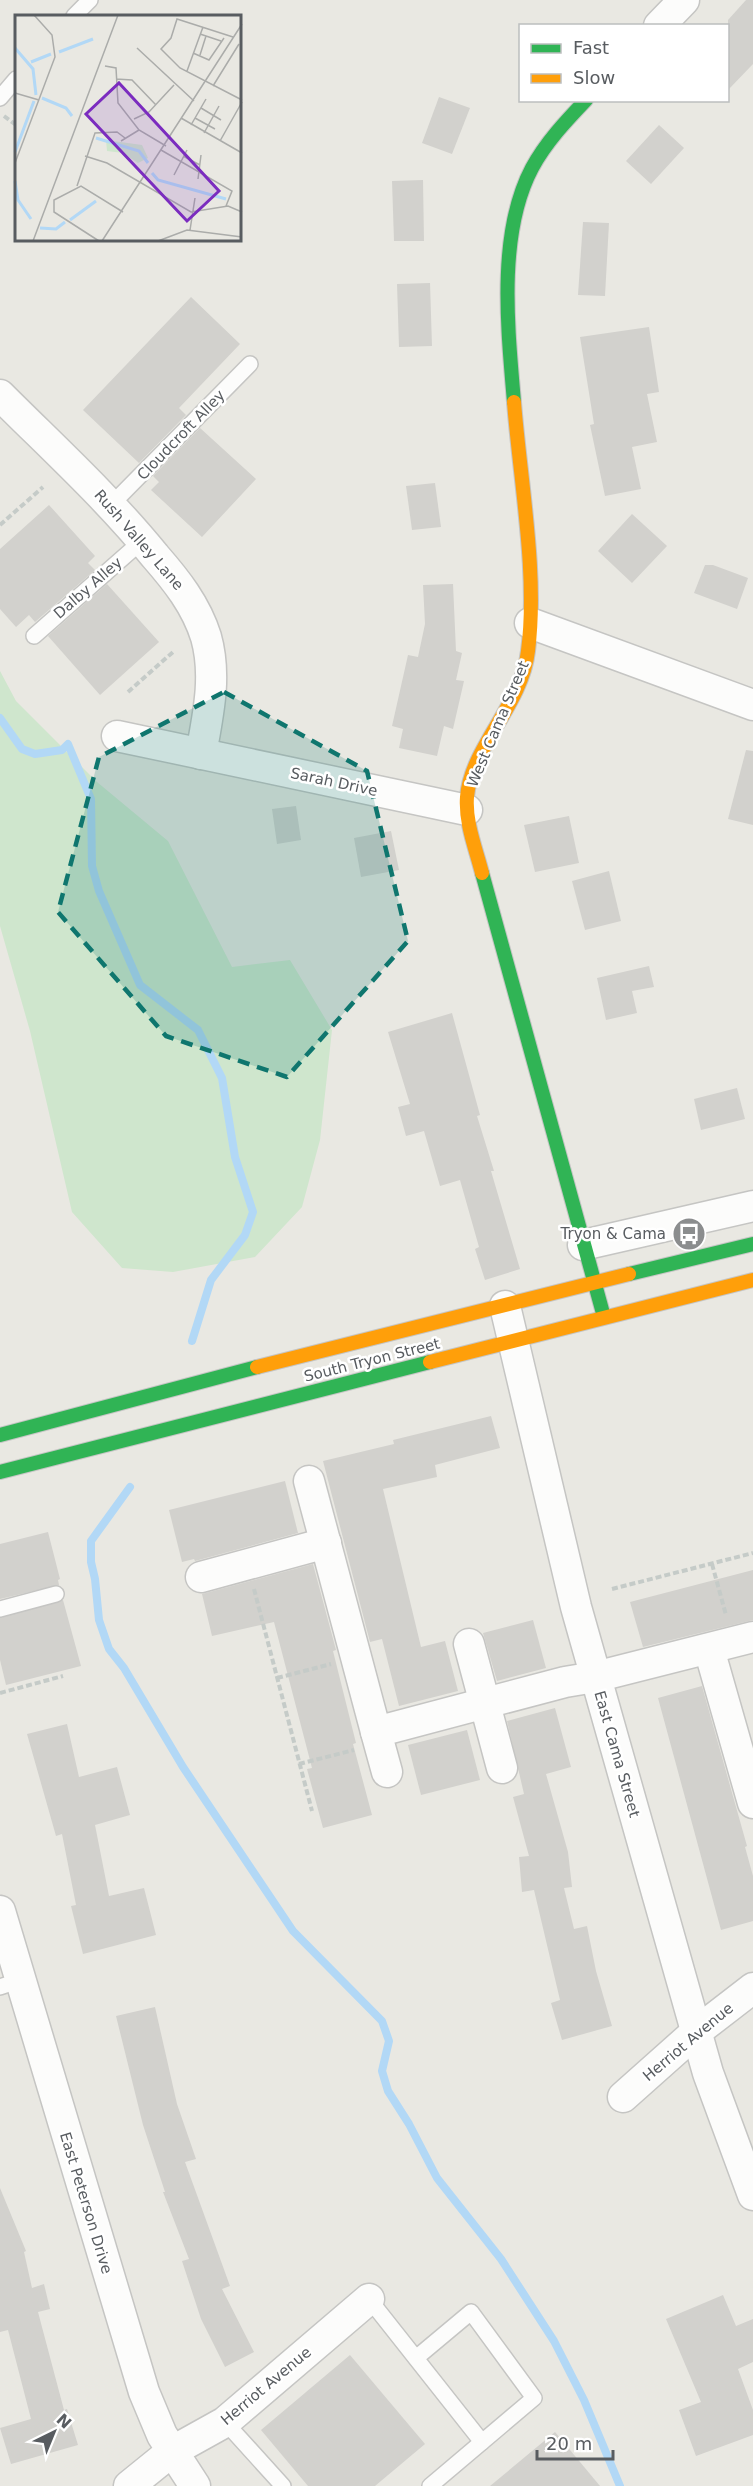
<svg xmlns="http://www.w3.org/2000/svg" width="753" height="2486" font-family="'DejaVu Sans',sans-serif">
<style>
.green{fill:#cfe6cd}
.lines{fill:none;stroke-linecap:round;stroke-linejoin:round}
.stream{stroke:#b2d8f6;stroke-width:8}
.building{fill:#d2d1cd}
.lane-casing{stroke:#c5c5c3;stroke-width:18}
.street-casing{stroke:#c5c5c3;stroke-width:33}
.fast-casing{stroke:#c5c5c4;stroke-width:16}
.slow-casing{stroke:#c5c5c4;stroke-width:16}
.path{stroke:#c5cbc8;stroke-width:4;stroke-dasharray:6 3;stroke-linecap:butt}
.lane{stroke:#fcfcfb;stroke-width:15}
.street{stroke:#fcfcfb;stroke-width:30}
.fast{stroke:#30b455;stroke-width:14}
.slow{stroke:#ff9f0a;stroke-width:14}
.marked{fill:#0f766e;fill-opacity:0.2;stroke:#0f766e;stroke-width:4.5;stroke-dasharray:12 8;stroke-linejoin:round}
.labels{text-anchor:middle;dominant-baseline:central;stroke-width:5;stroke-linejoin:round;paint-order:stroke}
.street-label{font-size:15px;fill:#585c60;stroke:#fff}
.poi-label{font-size:15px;fill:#585c60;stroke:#fff;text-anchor:end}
.inset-river{fill:none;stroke:#b2d8f6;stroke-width:3}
.inset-road{fill:none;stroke:#abacaa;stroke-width:1.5}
.view{fill:#7b2cbf;fill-opacity:0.15;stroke:#7b2cbf;stroke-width:3}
.inset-edge{fill:none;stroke:#585c60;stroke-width:3}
</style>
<rect width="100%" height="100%" fill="#e9e8e2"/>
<path class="green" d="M 0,671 L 16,701 L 97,782 L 168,841 L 232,967 L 290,960 L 332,1030 L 320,1140 L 302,1207 L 255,1257 L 173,1272 L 122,1268 L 72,1212 L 30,1031 L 0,926 Z"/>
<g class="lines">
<g class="stream">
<path d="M 0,718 L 22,749 L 35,754 L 62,750 L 68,744 L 91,799 L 92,866 L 99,891 L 140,985 L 198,1030 L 222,1078 L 235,1157 L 253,1212 L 245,1235 L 211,1280 L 192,1341"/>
<path d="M 130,1487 L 91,1541 L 91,1562 L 95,1579 L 99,1620 L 109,1649 L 124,1668 L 183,1767 L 293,1931 L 382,2021 L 389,2041 L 382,2071 L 388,2091 L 409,2124 L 437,2178 L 501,2259 L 554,2341 L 584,2400 L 620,2486"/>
</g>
</g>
<g class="building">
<path d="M 746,0 L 753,0 L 753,64 L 728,90 L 728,20 Z"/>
<path d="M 439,97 L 470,108 L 452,154 L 422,143 Z"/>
<path d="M 659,125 L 684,148 L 651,184 L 626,161 Z"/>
<path d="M 423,180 L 424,241 L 394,241 L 392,181 Z"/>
<path d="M 583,222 L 609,223 L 605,296 L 578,295 Z"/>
<path d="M 430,283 L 432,346 L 399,347 L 397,284 Z"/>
<path d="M 191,297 L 240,344 L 179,408 L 186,415 L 139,463 L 83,410 Z"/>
<path d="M 649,327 L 659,392 L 647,394 L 657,442 L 632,447 L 641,489 L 605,496 L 590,425 L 594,424 L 580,337 Z"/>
<path d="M 200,428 L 256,479 L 202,537 L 151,490 L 159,482 L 153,476 Z"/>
<path d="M 435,483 L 441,527 L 412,530 L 406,486 Z"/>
<path d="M 49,505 L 95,556 L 88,563 L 95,570 L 35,622 L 29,615 L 16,627 L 0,609 L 0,549 Z"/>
<path d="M 632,514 L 667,546 L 632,583 L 598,551 Z"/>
<path d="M 705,565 L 713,565 L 748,578 L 737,609 L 694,593 Z"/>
<path d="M 107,584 L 159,642 L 100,695 L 48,636 Z"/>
<path d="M 453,584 L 456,651 L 462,653 L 456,680 L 464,681 L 453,729 L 444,726 L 437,756 L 399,748 L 403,729 L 392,726 L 408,655 L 418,657 L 425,624 L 423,585 Z"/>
<path d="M 746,750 L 753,751 L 753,825 L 728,819 Z"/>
<path d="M 296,806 L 301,840 L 277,844 L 272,809 Z"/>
<path d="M 569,816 L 579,863 L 535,872 L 524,825 Z"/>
<path d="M 391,831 L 399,870 L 361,877 L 354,838 Z"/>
<path d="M 609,871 L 621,921 L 585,930 L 572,881 Z"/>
<path d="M 649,966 L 654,987 L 632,991 L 637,1013 L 606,1020 L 597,978 Z"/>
<path d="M 452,1013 L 480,1115 L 477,1116 L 494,1171 L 491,1171 L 520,1269 L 485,1280 L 475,1249 L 479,1247 L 460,1180 L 440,1186 L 424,1131 L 406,1136 L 398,1107 L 410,1104 L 388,1032 Z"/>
<path d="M 737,1088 L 745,1119 L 701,1130 L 694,1099 Z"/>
<path d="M 491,1416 L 500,1448 L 435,1465 L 437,1477 L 383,1489 L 421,1647 L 445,1641 L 458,1691 L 399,1706 L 382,1639 L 370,1642 L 323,1461 L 394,1444 L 393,1440 Z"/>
<path d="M 285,1481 L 298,1533 L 195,1561 L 194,1559 L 182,1562 L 169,1510 Z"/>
<path d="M 48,1532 L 60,1579 L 58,1580 L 59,1585 L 0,1599 L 0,1544 Z"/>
<path d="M 313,1564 L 336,1650 L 333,1651 L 356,1743 L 353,1744 L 372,1815 L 323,1828 L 307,1769 L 312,1768 L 274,1622 L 212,1636 L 202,1594 Z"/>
<path d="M 753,1570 L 753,1620 L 643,1647 L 630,1602 Z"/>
<path d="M 63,1600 L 81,1666 L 6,1685 L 0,1660 L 0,1618 Z"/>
<path d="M 533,1620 L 546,1668 L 497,1681 L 483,1633 Z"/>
<path d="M 702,1686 L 747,1846 L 745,1847 L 753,1876 L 753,1921 L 721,1930 L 658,1698 Z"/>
<path d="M 555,1708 L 571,1767 L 546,1774 L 568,1852 L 572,1887 L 564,1888 L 574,1929 L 587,1926 L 596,1971 L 612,2026 L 562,2040 L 551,2003 L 560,2000 L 534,1890 L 522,1892 L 519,1857 L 529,1856 L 513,1797 L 524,1794 L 507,1721 Z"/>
<path d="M 67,1724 L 79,1777 L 117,1767 L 130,1815 L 95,1825 L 109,1896 L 144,1888 L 156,1935 L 83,1954 L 71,1906 L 76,1905 L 62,1834 L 56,1836 L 27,1734 Z"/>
<path d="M 467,1730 L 480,1780 L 421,1795 L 408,1745 Z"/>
<path d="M 155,2007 L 177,2104 L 196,2159 L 185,2162 L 230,2286 L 222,2289 L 254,2352 L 225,2367 L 201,2319 L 182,2261 L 189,2259 L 163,2192 L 165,2192 L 143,2125 L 116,2016 Z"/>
<path d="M 0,2188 L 26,2251 L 24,2252 L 32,2288 L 44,2284 L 50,2309 L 38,2312 L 64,2410 L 67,2409 L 78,2445 L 11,2464 L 0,2428 L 31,2419 L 8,2330 L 0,2332 Z"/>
<path d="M 723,2295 L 736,2326 L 753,2319 L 753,2362 L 738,2369 L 753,2410 L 753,2435 L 696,2456 L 679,2410 L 701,2402 L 666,2319 Z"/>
<path d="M 350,2355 L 425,2444 L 375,2486 L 308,2486 L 261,2430 Z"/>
<path d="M 555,2432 L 600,2486 L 490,2486 Z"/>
</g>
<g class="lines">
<g class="lane-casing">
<g id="lane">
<path d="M 74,16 L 90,0"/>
<path d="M 0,98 L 16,79"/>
<path d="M 111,505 L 250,364"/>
<path d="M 34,636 L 143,540"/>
<path d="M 0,1609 L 56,1594"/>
<path d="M 0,1987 L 21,1980"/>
<path d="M 369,2299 L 482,2442"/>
<path d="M 416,2358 L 471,2312 L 534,2398 L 430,2486"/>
<path d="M 225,2422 L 283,2486"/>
</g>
</g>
<g class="street-casing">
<g id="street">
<path d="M 659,26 L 684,0"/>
<path d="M 0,395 C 53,448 108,498 155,556 C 176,580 196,605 206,637 C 217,676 208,715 201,754"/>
<path d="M 530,623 L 753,705"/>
<path d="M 117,736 L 467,810"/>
<path d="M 583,1245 L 753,1206"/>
<path d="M 505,1306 L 576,1607 L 708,2073 L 753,2195"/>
<path d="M 309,1481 L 376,1732"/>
<path d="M 201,1577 L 326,1543"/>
<path d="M 469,1644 L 502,1768"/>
<path d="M 709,1649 L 753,1803"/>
<path d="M 387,1772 L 376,1732 L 565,1682 L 595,1677 L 753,1637"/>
<path d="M 0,1911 L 144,2392 L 162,2435 L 195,2486"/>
<path d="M 623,2097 L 696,2032 L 753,1988"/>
<path d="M 129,2486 L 171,2452 L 225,2422 L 369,2299"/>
</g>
</g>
<g class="fast-casing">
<g id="fast">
<path d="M 514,402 C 508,330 497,234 532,168 C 546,142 566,121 586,100"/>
<path d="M 482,873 L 604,1317"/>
<path d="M 629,1274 L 753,1244"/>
<path d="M 0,1435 L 257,1367"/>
<path d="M 0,1472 L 430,1362"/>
</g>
</g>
<g class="slow-casing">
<g id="slow">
<path d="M 482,873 C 476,849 465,823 467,797 C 471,747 522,705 528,651 C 538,574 520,480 514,402"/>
<path d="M 430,1362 L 753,1280"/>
<path d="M 257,1367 L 629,1274"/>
</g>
</g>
<g class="path">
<path d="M 4,116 L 16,125"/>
<path d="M 0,525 L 43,487"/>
<path d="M 128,692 L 173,652"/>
<path d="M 712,1564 L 726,1615"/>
<path d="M 254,1589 L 312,1811"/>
<path d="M 612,1589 L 753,1553"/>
<path d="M 277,1678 L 331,1664"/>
<path d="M 0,1693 L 63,1676"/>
<path d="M 299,1764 L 354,1750"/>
</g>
<use href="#lane" class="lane"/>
<use href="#street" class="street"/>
<use href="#fast" class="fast"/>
<use href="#slow" class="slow"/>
</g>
<path class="marked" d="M 224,692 L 367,771 L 408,941 L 287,1077 L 166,1036 L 58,912 L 99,757 Z"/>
<defs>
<g id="bus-disc" transform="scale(1.725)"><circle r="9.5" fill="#8b8d8e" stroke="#fff"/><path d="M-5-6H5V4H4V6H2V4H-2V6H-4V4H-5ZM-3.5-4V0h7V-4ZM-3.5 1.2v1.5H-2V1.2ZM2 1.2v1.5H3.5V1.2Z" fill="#fff"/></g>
</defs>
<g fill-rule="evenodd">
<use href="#bus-disc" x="689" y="1234"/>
</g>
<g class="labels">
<g class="street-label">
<text transform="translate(181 435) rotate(-46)">Cloudcroft Alley</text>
<text transform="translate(139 540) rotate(49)">Rush Valley Lane</text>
<text transform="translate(88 588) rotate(-41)">Dalby Alley</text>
<text transform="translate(498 724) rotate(-67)">West Cama Street</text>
<text transform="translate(334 782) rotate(12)">Sarah Drive</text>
<text transform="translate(372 1360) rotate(-14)">South Tryon Street</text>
<text transform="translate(617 1754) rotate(74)">East Cama Street</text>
<text transform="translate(688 2042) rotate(-40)">Herriot Avenue</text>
<text transform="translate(86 2203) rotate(73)">East Peterson Drive</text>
<text transform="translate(266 2386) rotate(-40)">Herriot Avenue</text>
</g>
<g class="poi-label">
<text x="666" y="1234">Tryon &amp; Cama</text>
</g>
</g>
<g transform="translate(15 15)">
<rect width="226" height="226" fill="#e9e8e2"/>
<path d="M 91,125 L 127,130 L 133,143 L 123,148 L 108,138 L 92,136 Z" fill="#cfe6cd"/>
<path class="inset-river" d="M 0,33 L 18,54 L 21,80M 44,37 L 78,24M 16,47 L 36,39M 27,83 L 51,93 L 57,101M 81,123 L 124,136 L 133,148M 0,137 L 19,86M 137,158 L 143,165 L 211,184M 0,166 L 3,185 L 16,204M 55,205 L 81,186M 25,213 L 41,214 L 50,207"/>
<path class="inset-road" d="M 185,19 L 206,26M 218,22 L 162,4 L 156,23 L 146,34 L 165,53 L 227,85M 122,33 L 179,86M 178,38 L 194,45 L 209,23M 185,40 L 191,21M 90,51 L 101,53 L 103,88 L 124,115 L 151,131M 172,56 L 188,12M 101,64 L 117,65 L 141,90M 198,71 L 224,29M 0,78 L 24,85M 186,93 L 206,105M 166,103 L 227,138M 180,103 L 200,114M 119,104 L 134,97 L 159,70M 176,110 L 191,84M 189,118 L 204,91M 106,126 L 124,115M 205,126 L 227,87M 146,135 L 217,176 L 211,191M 70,141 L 92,148 L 176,197 L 213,191 L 227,197M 168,141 L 185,150M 0,148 L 40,42 L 37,20 L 19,0M 159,160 L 172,135M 183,164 L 186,140M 62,171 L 80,118 L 102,117 L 110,123M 175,215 L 180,183M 18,226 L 103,0M 84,226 L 39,197 L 39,185 L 66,171 L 108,197M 87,226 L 227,9M 143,226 L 172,215 L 227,222"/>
<path class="view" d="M 104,68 L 204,176 L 172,206 L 71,99 Z"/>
<rect width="226" height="226" class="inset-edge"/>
</g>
<rect x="519" y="24" width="210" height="78" fill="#ffffff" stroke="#bcbebf" stroke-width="1.5"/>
<rect x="531" y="44" width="30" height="9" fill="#30b455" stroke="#bcbebf" stroke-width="1.5"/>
<text x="573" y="54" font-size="18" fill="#585c60">Fast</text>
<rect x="531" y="74" width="30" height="9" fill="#ff9f0a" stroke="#bcbebf" stroke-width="1.5"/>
<text x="573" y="84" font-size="18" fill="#585c60">Slow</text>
<g transform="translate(54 2432) rotate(43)" stroke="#ffffff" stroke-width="4.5" paint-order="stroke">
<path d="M0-4.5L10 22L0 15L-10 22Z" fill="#585c60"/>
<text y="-9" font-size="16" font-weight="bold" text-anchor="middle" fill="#585c60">N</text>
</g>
<path d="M537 2450v9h76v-9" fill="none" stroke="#585c60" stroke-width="3"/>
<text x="546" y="2450" font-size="18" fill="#585c60" stroke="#ffffff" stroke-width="4.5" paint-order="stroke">20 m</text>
</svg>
